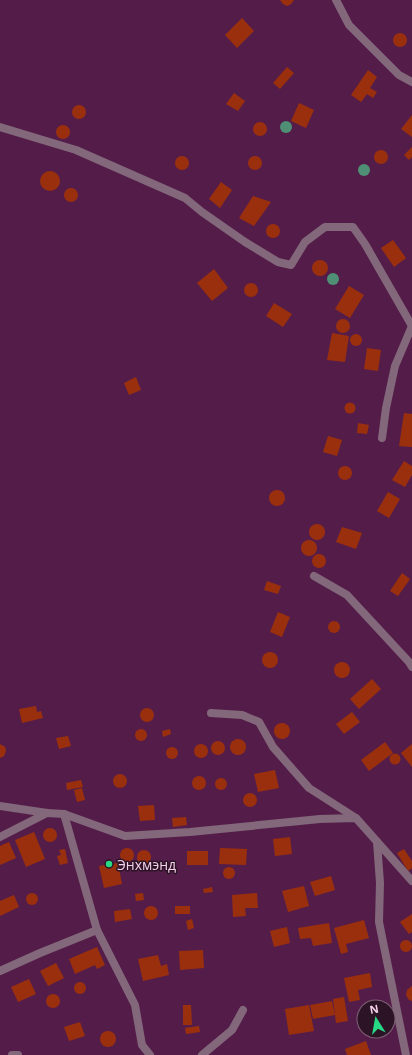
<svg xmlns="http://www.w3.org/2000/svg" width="412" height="1055" font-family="'Open Sans',sans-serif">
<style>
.building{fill:#9a2f0e}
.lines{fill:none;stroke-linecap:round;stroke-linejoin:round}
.street{stroke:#83687b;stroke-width:8}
.tree{fill:#4f8f75}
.poi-dot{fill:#27d885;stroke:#2c1326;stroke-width:1.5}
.labels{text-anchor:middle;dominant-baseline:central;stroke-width:3;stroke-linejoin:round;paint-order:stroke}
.poi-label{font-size:14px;fill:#f4d1ea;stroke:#2c1326;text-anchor:start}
</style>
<rect width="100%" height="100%" fill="#541d49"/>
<g class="building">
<path d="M 280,0 L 294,0 L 291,4 L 287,6 L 283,4 Z"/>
<path d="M 242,18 L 254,31 L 237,48 L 225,35 Z"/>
<circle cx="400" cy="40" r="7"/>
<path d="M 287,67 L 294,73 L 280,89 L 273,83 Z"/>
<path d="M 368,70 L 377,77 L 370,88 L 377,92 L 373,98 L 367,94 L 361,102 L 351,95 Z"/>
<path d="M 234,93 L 245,101 L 238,111 L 226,104 Z"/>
<path d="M 299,103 L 314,110 L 306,128 L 291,121 Z"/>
<circle cx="79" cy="112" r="7"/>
<path d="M 412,115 L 412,137 L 401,129 Z"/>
<circle cx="260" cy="129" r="7"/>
<circle cx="63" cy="132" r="7"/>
<path d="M 412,147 L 412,157 L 409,160 L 404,155 Z"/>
<circle cx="381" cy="157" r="7"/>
<circle cx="255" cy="163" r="7"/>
<circle cx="182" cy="163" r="7"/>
<circle cx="50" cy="181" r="10"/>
<path d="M 221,182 L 232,190 L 220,208 L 209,199 Z"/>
<circle cx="71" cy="195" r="7"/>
<path d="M 253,196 L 271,202 L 254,226 L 239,218 Z"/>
<circle cx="273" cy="231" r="7"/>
<path d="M 393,240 L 406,258 L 394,267 L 381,248 Z"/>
<circle cx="320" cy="268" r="8"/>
<path d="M 214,269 L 228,288 L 212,301 L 197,283 Z"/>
<circle cx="251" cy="290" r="7"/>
<path d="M 349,286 L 364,295 L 350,318 L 335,309 Z"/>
<path d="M 274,303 L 292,314 L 283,327 L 266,316 Z"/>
<circle cx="343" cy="326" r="7"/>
<path d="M 332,333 L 349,336 L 345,362 L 327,360 Z"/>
<circle cx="356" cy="340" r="6"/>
<path d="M 367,348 L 381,350 L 378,371 L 364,369 Z"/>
<path d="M 136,377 L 141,390 L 129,395 L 124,383 Z"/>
<circle cx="350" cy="408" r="5.5"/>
<path d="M 404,413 L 412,414 L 412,447 L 399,446 Z"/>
<path d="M 358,423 L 369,425 L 367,434 L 357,433 Z"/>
<path d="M 328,436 L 342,440 L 337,456 L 323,452 Z"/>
<path d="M 404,461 L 412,466 L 412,475 L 405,487 L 392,480 Z"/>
<circle cx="345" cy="473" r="7"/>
<circle cx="277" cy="498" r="8"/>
<path d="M 388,492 L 400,499 L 389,518 L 377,511 Z"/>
<circle cx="317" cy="532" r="8"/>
<path d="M 342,527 L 362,533 L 356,549 L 336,542 Z"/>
<circle cx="309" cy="548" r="8"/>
<circle cx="319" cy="561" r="7"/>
<path d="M 402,573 L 410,579 L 398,596 L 390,591 Z"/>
<path d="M 267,581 L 281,586 L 278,594 L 264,590 Z"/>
<path d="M 278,612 L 290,617 L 282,637 L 270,632 Z"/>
<circle cx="334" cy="627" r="6"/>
<circle cx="270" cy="660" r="8"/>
<circle cx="342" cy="670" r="8"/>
<path d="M 372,679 L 381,689 L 359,709 L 350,699 Z"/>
<path d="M 36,706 L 37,712 L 41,711 L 43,718 L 22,723 L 19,709 Z"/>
<circle cx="147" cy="715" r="7"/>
<path d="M 352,712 L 360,722 L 344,734 L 336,724 Z"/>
<circle cx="282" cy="731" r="8"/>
<circle cx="141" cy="735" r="6"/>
<path d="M 170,729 L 171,734 L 163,737 L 162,731 Z"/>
<path d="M 68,736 L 71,746 L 59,749 L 56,738 Z"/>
<circle cx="238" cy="747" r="8"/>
<circle cx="218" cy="748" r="7"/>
<path d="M 385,742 L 393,753 L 369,771 L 361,760 Z"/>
<circle cx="201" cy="751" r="7"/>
<path d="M 0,744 L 5,747 L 6,751 L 4,756 L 0,758 Z"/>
<path d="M 412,744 L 412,767 L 401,753 Z"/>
<circle cx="172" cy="753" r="6"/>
<circle cx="395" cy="759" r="5.5"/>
<path d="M 275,770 L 279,788 L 258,792 L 254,774 Z"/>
<circle cx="120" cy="781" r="7"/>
<circle cx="199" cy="783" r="7"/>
<circle cx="221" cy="784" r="6"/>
<path d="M 81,780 L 83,787 L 67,790 L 66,783 Z"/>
<path d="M 82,788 L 85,800 L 77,802 L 74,790 Z"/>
<circle cx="250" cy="800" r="7"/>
<path d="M 154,805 L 155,820 L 140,821 L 138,806 Z"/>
<path d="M 186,817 L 187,825 L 173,827 L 172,818 Z"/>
<circle cx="50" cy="835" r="7"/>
<path d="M 34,832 L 45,859 L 26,867 L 15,840 Z"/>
<path d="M 290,837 L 292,854 L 275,856 L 273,839 Z"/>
<path d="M 9,842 L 16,858 L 0,865 L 0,846 Z"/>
<circle cx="127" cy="855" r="7"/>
<path d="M 220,848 L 247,849 L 246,865 L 219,864 Z"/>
<path d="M 65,849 L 68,863 L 60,865 L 57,856 L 61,855 L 59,850 Z"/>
<path d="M 404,849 L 412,861 L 412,868 L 408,871 L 397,853 Z"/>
<circle cx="144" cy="857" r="7"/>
<rect x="187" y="851" width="21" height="14"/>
<path d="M 118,863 L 122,884 L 104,888 L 99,866 Z"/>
<circle cx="229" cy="873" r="6"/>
<path d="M 331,876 L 335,890 L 315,896 L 310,882 Z"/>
<path d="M 304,886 L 309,906 L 288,912 L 282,891 Z"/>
<path d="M 212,887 L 213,892 L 204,893 L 203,889 Z"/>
<circle cx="32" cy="899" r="6"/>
<path d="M 143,893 L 144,900 L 136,901 L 135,894 Z"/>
<path d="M 257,893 L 258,908 L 245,908 L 246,916 L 233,917 L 232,895 Z"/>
<path d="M 14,895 L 19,907 L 0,916 L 0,901 Z"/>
<rect x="175" y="906" width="15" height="8"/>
<circle cx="151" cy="913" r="7"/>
<path d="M 130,909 L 132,919 L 115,922 L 114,911 Z"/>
<path d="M 412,914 L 412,932 L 409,934 L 400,922 Z"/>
<path d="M 192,919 L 194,928 L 188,930 L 186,921 Z"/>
<path d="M 364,920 L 369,938 L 346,944 L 348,952 L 341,954 L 334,928 Z"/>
<path d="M 329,923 L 332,943 L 313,946 L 311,938 L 300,939 L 298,928 Z"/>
<path d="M 287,927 L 290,943 L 274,947 L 270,931 Z"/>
<circle cx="406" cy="946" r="6"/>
<path d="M 97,947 L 105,965 L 97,969 L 95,965 L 75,974 L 69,959 Z"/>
<path d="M 203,950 L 204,968 L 180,970 L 179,951 Z"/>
<path d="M 158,955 L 161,966 L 167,964 L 169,975 L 143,981 L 138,959 Z"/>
<path d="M 56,963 L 64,978 L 48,986 L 40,971 Z"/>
<path d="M 370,973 L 372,987 L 358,990 L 360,1000 L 349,1002 L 344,978 Z"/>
<path d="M 29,979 L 36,994 L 18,1002 L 11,987 Z"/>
<circle cx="80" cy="988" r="6"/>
<path d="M 412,986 L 412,1001 L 409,1000 L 406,995 L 407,990 Z"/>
<circle cx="53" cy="1001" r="7"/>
<path d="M 344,997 L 348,1021 L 336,1023 L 333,999 Z"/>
<path d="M 332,1001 L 335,1015 L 313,1019 L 310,1005 Z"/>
<path d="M 183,1005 L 191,1005 L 192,1025 L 183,1025 Z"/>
<path d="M 309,1005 L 314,1031 L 289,1035 L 285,1009 Z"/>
<path d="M 80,1022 L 85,1036 L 69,1041 L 64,1027 Z"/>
<path d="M 199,1026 L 200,1032 L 186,1034 L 185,1028 Z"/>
<circle cx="108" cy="1039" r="8"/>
<path d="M 366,1041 L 371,1055 L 347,1055 L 345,1049 Z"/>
</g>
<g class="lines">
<g class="street">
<path d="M 336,0 L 349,25 L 399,75 L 412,82"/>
<path d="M 0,127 L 76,150 L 185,198 L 202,212 L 245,242 L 278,262 L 291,265 L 305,242 L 325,227 L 353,227 L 365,244 L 412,326"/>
<path d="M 382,438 L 386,408 L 395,366 L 412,326"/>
<path d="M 314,576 L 347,595 L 409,662 L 412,667"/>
<path d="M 211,713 L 242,715 L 259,722 L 273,747 L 309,788 L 356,818"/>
<path d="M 0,806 L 47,813 L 64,814 L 125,836 L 190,832 L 320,819 L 356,818 L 412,881"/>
<path d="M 64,814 L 97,930 L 135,1005 L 142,1045 L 150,1055"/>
<path d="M 0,837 L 47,813"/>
<path d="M 377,842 L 380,883 L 379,922 L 406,1055"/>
<path d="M 0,971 L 40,953 L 97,930"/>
<path d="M 12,1055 L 18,1055"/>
<path d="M 202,1055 L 232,1030 L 243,1010"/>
</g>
</g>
<g class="tree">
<circle cx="286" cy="127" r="6"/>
<circle cx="364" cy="170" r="6"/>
<circle cx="333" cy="279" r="6"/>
</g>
<circle class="poi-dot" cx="109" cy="864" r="4"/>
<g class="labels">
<g class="poi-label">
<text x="117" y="864">Энхмэнд</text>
</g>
</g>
<g transform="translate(376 1019) rotate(349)"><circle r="19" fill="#2c1326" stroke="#7c5f74"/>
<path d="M0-3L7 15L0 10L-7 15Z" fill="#27d885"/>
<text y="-6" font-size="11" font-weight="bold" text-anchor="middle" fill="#f4d1ea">N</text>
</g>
</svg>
